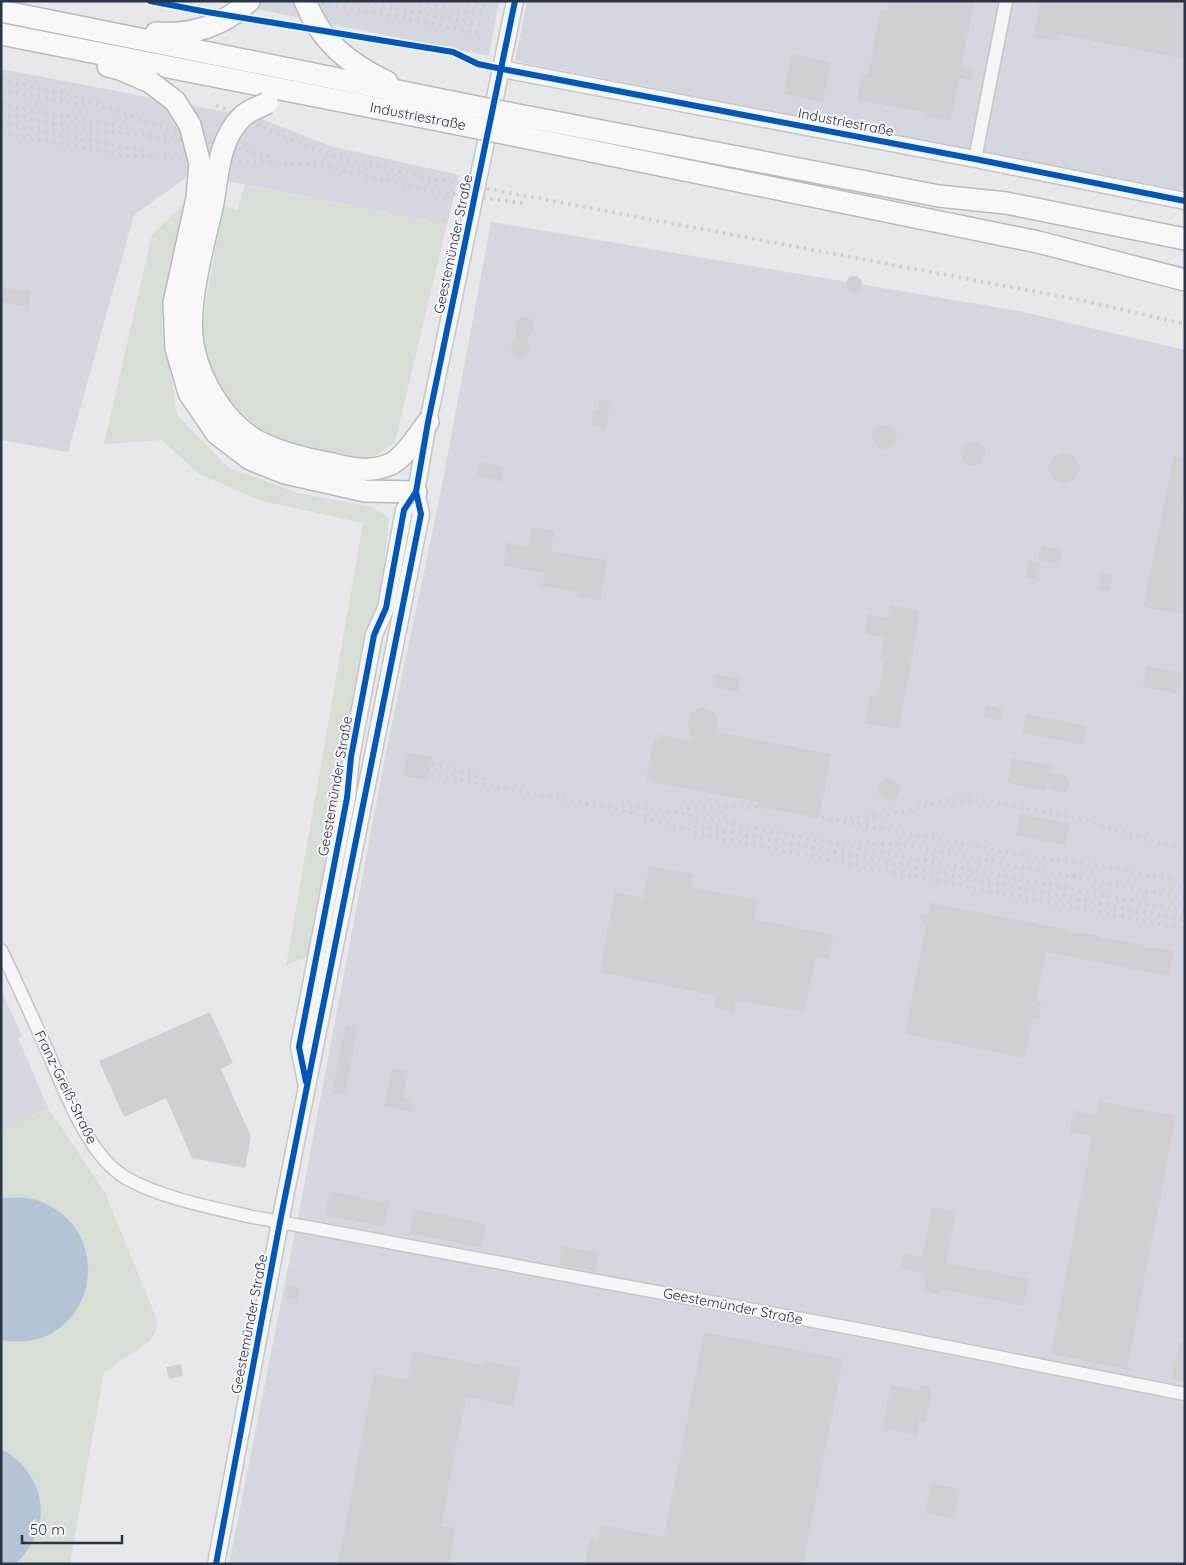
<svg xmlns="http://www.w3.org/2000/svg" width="1186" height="1565" font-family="Quicksand,sans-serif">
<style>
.built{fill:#d4d7dd}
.green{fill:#d6ded6}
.water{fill:#b4c4d5}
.building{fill:#ced0d3}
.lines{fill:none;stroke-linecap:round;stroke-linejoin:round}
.minor-casing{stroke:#c4c6c8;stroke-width:15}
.tertiary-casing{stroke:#c4c6c8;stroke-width:19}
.trunk-casing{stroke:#b8bbbf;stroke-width:24}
.minor{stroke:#f5f6f7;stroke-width:12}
.tertiary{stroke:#f5f6f7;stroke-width:16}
.trunk{stroke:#f8f8f8;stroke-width:21}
.rail{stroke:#cecfd2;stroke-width:4;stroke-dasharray:2.5 5;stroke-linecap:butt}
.trunk-bridge-casing{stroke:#b8bbbf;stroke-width:24;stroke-linecap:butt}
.trunk-bridge{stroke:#f8f8f8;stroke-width:21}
.cycleway-casing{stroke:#f4f6f9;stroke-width:9}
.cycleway{stroke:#0057b8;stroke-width:6}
.labels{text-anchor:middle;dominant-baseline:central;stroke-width:4;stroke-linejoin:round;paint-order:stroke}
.street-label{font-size:14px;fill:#2b3445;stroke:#f4f6f9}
</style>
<rect width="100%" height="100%" fill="#e6e8ea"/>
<g class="built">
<path d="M 217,1 L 499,1 L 489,56 Z"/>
<path d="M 527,1 L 1185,1 L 1185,191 L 515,61 Z"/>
<path d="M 1,69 L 262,119 L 330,146 L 459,175 L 447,224 L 191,174 L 134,215 L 68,452 L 1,440 Z"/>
<path d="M 491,222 L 1019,311 L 1185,350 L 1185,1564 L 229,1564 L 299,1212 L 385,757 L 440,496 Z"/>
<path d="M 1,990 L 22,1036 L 18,1038 L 48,1108 L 1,1129 Z"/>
</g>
<g class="green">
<path d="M 245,185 L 447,224 L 395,442 L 370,459 L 291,444 L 258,428 L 230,402 L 211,374 L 200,337 L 223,206 L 237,210 Z"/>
<path d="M 188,200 L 161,317 L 177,415 L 229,468 L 298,493 L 372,507 L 389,518 L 381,600 L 338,821 L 308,956 L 286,966 L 363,523 L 262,501 L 199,474 L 162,440 L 104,444 L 152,235 Z"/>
<path d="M 48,1108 L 105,1193 L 158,1322 L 154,1334 L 150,1341 L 104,1372 L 70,1564 L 1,1564 L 1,1129 Z"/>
</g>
<g class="water">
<path d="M 3,1198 C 11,1198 19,1197 26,1198 C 39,1199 51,1206 61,1213 C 97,1241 97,1297 62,1326 C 45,1341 22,1344 1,1340 L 1,1199 Z"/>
<path d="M 1,1449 C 34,1466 51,1505 34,1539 C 29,1548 23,1558 15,1564 L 1,1564 Z"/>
</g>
<g class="building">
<path d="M 889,1 L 974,1 L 961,67 L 973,69 L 971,80 L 959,78 L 951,121 L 927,117 L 928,113 L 915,110 L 857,100 L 862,73 L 868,74 L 880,10 L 887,11 Z"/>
<path d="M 1040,1 L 1185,1 L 1185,59 L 1058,34 L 1057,41 L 1034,37 Z"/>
<path d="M 791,54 L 831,62 L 823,102 L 784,94 Z"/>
<circle cx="854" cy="284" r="8"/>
<path d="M 1,287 L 31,292 L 28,307 L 1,302 Z"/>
<path d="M 521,317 L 526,317 L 532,320 L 534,328 L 527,338 L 530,347 L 529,352 L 524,357 L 520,358 L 514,355 L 510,347 L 513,341 L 517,338 L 515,323 Z"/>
<path d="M 600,400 L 611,402 L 606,428 L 591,425 L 593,410 L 598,411 Z"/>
<circle cx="885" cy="437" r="12"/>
<circle cx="973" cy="454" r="12"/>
<circle cx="1064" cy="468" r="15"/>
<path d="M 1174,456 L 1185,459 L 1185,495 L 1182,508 L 1185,508 L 1185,615 L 1143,607 Z"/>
<path d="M 479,462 L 504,467 L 501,481 L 477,476 Z"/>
<path d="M 532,527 L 555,531 L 551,551 L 607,560 L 600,600 L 576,596 L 577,592 L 542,586 L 544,573 L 503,566 L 507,543 L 528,547 Z"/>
<path d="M 1041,546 L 1062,549 L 1059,564 L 1039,560 Z"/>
<path d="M 1029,561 L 1041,563 L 1038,580 L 1026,578 Z"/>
<path d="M 1102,573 L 1113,575 L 1110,591 L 1098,589 Z"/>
<path d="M 890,605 L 920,611 L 899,729 L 865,723 L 870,695 L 878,696 L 885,660 L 880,659 L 884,637 L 865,634 L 868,614 L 888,618 Z"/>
<path d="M 1146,666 L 1183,673 L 1179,694 L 1142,687 Z"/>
<path d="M 715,674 L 740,679 L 738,692 L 712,687 Z"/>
<path d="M 985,705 L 1004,709 L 1001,721 L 983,717 Z"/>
<path d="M 699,708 L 708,709 L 714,713 L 717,720 L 717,732 L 831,754 L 819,818 L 758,806 L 759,802 L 650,782 L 651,779 L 646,779 L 654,738 L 659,738 L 659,735 L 692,741 L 688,725 L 688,719 L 691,713 Z"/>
<path d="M 1026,714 L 1087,726 L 1083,745 L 1022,733 Z"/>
<path d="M 407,753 L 432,757 L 428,780 L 403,776 Z"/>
<path d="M 1012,758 L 1051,766 L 1049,773 L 1062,774 L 1067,776 L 1070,782 L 1068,788 L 1064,792 L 1060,792 L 1046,787 L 1046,791 L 1007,783 Z"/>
<circle cx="889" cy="790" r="11"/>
<path d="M 1020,814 L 1070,824 L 1065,845 L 1016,835 Z"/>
<path d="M 649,866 L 693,874 L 691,887 L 758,900 L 754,919 L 834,935 L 829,959 L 816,957 L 804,1012 L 737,1000 L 734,1012 L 714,1008 L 716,996 L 600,972 L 615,892 L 643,898 Z"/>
<path d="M 931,903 L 1070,930 L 1069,933 L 1084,933 L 1100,936 L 1099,938 L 1113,939 L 1144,945 L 1143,948 L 1158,948 L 1174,951 L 1169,976 L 1046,952 L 1036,1002 L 1042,1003 L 1039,1019 L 1033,1018 L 1025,1058 L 905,1034 L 926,926 L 921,924 L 923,914 L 929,915 Z"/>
<path d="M 210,1012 L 233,1063 L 221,1069 L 251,1137 L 245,1168 L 192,1158 L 166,1098 L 124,1117 L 99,1061 Z"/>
<path d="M 345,1025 L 357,1028 L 345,1095 L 332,1092 Z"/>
<path d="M 392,1068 L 408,1072 L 403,1097 L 408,1098 L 413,1103 L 417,1113 L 384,1106 Z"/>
<path d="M 1099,1101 L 1176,1116 L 1127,1369 L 1051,1354 L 1092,1136 L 1070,1132 L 1074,1111 L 1096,1115 Z"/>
<path d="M 330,1191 L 389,1204 L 384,1227 L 325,1215 Z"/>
<path d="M 932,1207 L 956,1212 L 946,1263 L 1029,1279 L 1024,1306 L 940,1289 L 939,1294 L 923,1291 L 927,1274 L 901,1268 L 904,1253 L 922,1257 Z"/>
<path d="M 414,1209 L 486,1224 L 481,1248 L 410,1233 Z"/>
<path d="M 562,1246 L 598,1253 L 595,1271 L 559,1265 Z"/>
<path d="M 287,1286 L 300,1289 L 297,1300 L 285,1297 Z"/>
<path d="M 704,1332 L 843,1359 L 803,1564 L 585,1564 L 590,1538 L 598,1540 L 601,1525 L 664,1537 Z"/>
<path d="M 1179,1342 L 1185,1343 L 1185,1382 L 1172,1379 Z"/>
<path d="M 413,1351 L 483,1365 L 484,1361 L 521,1368 L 513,1406 L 466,1397 L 441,1526 L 455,1528 L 450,1564 L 338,1564 L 374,1374 L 407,1380 Z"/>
<path d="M 181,1364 L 183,1376 L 169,1379 L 166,1367 Z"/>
<path d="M 891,1385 L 920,1391 L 921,1385 L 929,1386 L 932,1391 L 926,1422 L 920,1420 L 917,1435 L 883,1428 Z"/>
<path d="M 931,1483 L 960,1489 L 954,1519 L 925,1513 Z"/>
</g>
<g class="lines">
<g class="minor-casing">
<g id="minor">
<path d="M 975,159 L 1006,1"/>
<path d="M 1,950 C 17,983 32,1017 47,1050 C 64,1089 88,1156 126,1178 C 161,1198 213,1208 253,1217 L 867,1331 L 1185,1394"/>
</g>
</g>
<g class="tertiary-casing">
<g id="tertiary">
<path d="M 502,69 L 975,159 L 1185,201"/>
<path d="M 306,1082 L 299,1047 L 347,798 L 351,757 L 374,635 L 386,608 L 404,510 L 416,492"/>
<path d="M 216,1564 L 280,1222 L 421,514 L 416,492 L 428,422 L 515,1"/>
</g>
</g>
<g class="trunk-casing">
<g id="trunk">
<path d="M 305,1 C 321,42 349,64 387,82"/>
<path d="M 1,11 L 472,106"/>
<path d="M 156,33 C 190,36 224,26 249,1"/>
<path d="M 1,34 L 468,126"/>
<path d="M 108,66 L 120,69 L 150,82"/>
<path d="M 513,114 L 939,196 L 1006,203 L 1185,239"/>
<path d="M 508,134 L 1038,242 L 1185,280"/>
<path d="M 197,198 L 174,303 L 176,348 L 189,393 L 217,434 L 250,459 L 285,473 L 365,491 L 416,492"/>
<path d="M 213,203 C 204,244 186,304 193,345 C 200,382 225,424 259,442 C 281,453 304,459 328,463 C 351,468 367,474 391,464 C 405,457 419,434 428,422"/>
</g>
</g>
<use href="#minor" class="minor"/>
<use href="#tertiary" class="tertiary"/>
<use href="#trunk" class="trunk"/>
<g class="rail">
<path d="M 314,1 L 481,34"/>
<path d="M 360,1 L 482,25"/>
<path d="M 413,1 L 484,15"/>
<path d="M 461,1 L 486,6"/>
<path d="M 1,80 L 70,95 L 201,140 L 273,157"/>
<path d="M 1,90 L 87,106"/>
<path d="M 1,104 L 128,128"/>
<path d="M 216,105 C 258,125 299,146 343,158 C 370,166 398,171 425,177 L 1080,300 L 1185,324"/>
<path d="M 1,113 L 82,129 L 189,140"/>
<path d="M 1,123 L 144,151"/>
<path d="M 1,133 L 122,155 L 203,160 L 306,164 L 335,168 L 429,191 L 523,203"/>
<path d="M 410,759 L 458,770 L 485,779"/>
<path d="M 409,770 L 624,811 L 711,837 L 742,843 L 1185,929"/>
<path d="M 622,805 L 663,810 L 1185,911"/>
<path d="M 680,808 L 754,807 L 772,808 L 1039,858 L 1108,867 L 1185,883"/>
<path d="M 850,818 L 887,815 L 942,802 L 959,800 L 991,801 L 1088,821 L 1157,842 L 1185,848"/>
<path d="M 694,825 L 1185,920"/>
<path d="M 859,842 L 912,846 L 1078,878"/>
<path d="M 1072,876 L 1185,899"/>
</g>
<g class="trunk-bridge-casing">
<g id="trunk-bridge">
<path d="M 150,82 L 175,101 L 190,125 L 200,164 L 197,198"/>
<path d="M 472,106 L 513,114"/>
<path d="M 468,126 L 508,134"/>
<path d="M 213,203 C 218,173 219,138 243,116 C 249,110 260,107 267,103"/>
</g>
</g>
<use href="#trunk-bridge" class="trunk-bridge"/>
<g class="cycleway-casing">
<g id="cycleway">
<path d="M 150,1 L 207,12 L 453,52 L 478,64 L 502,69 L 975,159 L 1185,201"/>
<path d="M 306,1082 L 299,1047 L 347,798 L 351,757 L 374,635 L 386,608 L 404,510 L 416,492"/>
<path d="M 216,1564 L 280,1222 L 421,514 L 416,492 L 428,422 L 515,1"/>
</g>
</g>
<use href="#cycleway" class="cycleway"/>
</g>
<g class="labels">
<g class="street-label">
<text transform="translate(418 116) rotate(11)">Industriestraße</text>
<text transform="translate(846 122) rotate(11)">Industriestraße</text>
<text transform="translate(453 244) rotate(-78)">Geestemünder Straße</text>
<text transform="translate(335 786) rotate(-80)">Geestemünder Straße</text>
<text transform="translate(66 1087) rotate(64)">Franz-Greiß-Straße</text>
<text transform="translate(733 1306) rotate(11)">Geestemünder Straße</text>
<text transform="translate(249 1324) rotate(-79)">Geestemünder Straße</text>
</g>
</g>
<rect width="1186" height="1565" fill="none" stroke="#2b3445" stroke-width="5"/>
<path d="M22 1535v8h100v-8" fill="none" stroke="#2b3445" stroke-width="2.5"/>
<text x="30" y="1535" font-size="15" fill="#2b3445" stroke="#f4f6f9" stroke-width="4" paint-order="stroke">50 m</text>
</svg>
